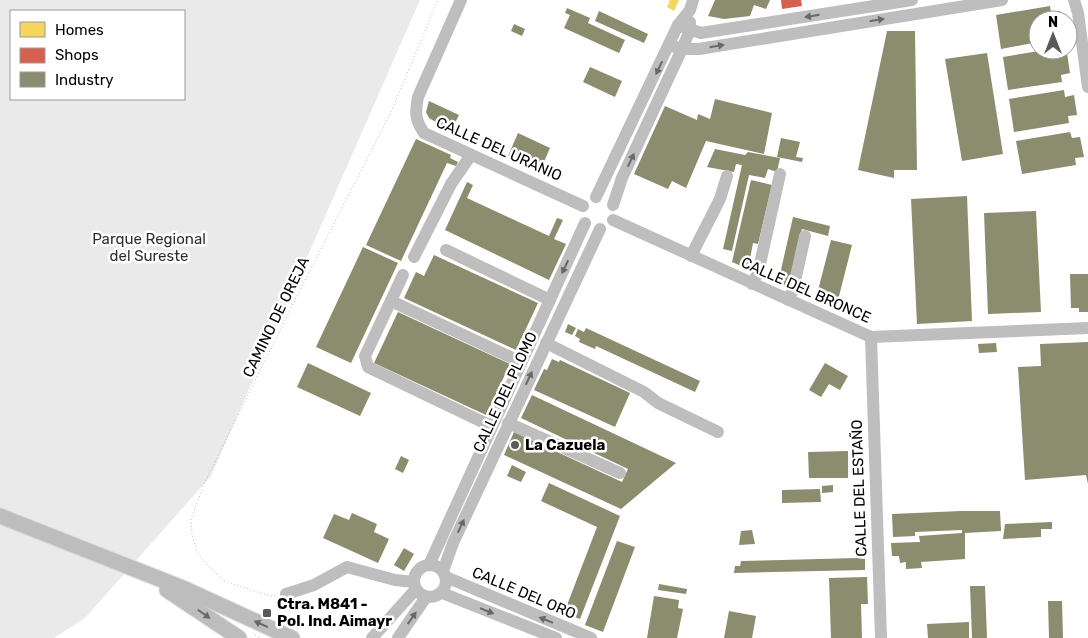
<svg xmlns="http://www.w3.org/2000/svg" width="1088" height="638" font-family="Rubik,sans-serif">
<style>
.green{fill:#eaeaea;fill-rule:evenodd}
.homes{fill:#f6d55c}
.shops{fill:#d6604d}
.industry{fill:#8c8c6e}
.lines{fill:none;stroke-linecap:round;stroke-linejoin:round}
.major-casing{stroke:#dbdbdb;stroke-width:17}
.path{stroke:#b8b8b8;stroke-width:1;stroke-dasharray:1 2.5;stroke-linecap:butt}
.minor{stroke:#bebebe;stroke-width:12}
.major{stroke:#bdbdbd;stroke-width:15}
.oneway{fill:#686868}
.poi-dot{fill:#595959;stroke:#fff;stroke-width:2}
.labels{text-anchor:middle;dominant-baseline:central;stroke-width:5;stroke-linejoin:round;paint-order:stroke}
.street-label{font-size:15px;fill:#000;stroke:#fff}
.park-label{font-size:15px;fill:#2f2f2f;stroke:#fff}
.poi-label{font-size:15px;font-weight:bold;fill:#000;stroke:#fff;text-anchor:start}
</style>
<rect width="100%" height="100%" fill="#fff"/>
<path class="green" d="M 0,0 L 420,0 L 211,476 L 85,618 L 54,638 L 0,638 ZM 11,11 L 184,11 L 184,99 L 11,99 Z"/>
<path class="homes" d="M 670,0 L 679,0 L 674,11 L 667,7 Z"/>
<path class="shops" d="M 781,0 L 801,0 L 802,6 L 782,9 Z"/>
<g class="industry">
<path d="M 715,0 L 770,0 L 766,9 L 754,5 L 750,16 L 724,19 L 708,16 Z"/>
<path d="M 1050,6 L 1051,13 L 1060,11 L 1062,20 L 1038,20 L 1038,42 L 1001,49 L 996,15 Z"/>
<path d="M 567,8 L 590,18 L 588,23 L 625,40 L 619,53 L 564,28 L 570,15 L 565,13 Z"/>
<path d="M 599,11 L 648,34 L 644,43 L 595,21 Z"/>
<path d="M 514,24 L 525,29 L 522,36 L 511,31 Z"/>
<path d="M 887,31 L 915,31 L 917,170 L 894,170 L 894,178 L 858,170 Z"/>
<path d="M 1045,50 L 1057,50 L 1058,55 L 1067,53 L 1070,73 L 1061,75 L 1062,82 L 1008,90 L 1003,57 Z"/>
<path d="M 987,53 L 1003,154 L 962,161 L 945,59 Z"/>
<path d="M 590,67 L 622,81 L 615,97 L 583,82 Z"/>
<path d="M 1064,90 L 1065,97 L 1074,95 L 1077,115 L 1068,116 L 1069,123 L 1014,132 L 1009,99 Z"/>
<path d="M 715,99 L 772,113 L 764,154 L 706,141 L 686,188 L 672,181 L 668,189 L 634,174 L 665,106 L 697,120 L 698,114 L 710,119 Z"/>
<path d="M 429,101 L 459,115 L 451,131 L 429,118 L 426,112 Z"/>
<path d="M 1070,132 L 1072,138 L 1080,137 L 1084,157 L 1075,158 L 1076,165 L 1022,174 L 1016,141 Z"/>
<path d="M 518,133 L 550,148 L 540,171 L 508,156 Z"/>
<path d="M 781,138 L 800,142 L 796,157 L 803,158 L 802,162 L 777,157 Z"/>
<path d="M 416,139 L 451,155 L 450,158 L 458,162 L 456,166 L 447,163 L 401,261 L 366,245 Z"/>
<path d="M 715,149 L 745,155 L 748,152 L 780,158 L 777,172 L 768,169 L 765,178 L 749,175 L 732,251 L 723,249 L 742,165 L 736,164 L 734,172 L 707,167 Z"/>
<path d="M 751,180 L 772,185 L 758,244 L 753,243 L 748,269 L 732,262 Z"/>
<path d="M 467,182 L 473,185 L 467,198 L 549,236 L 557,218 L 563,220 L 554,239 L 566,244 L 549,280 L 445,230 Z"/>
<path d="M 967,196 L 972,321 L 917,324 L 911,199 Z"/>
<path d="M 1036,211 L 1041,312 L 988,314 L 984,213 Z"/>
<path d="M 793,217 L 830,226 L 828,236 L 802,229 L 788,287 L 778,283 Z"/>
<path d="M 831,240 L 852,245 L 837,304 L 816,298 Z"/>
<path d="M 363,247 L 398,263 L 351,363 L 316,347 Z"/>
<path d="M 434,255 L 538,303 L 516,350 L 404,298 L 416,272 L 424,276 Z"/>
<path d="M 1070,274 L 1088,274 L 1088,312 L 1079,312 L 1079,308 L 1071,308 Z"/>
<path d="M 398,312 L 510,364 L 486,415 L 374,363 Z"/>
<path d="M 568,324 L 576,328 L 572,335 L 565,332 Z"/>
<path d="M 586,328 L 700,381 L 695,392 L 596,346 L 595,349 L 579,342 L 580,339 L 575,336 L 578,329 L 584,332 Z"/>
<path d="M 1088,342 L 1088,484 L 1086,475 L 1025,480 L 1018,367 L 1041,366 L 1040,344 Z"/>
<path d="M 996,343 L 997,352 L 979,353 L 978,344 Z"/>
<path d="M 552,359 L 559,362 L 560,360 L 630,393 L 615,427 L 534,390 L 544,369 L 547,370 Z"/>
<path d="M 308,363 L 371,393 L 360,416 L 297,387 Z"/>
<path d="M 825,363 L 848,376 L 840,390 L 829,384 L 821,397 L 809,390 Z"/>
<path d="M 532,395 L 676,463 L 621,509 L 504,455 L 514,432 L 622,482 L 628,469 L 521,418 Z"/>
<path d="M 848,451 L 848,478 L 809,478 L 808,452 Z"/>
<path d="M 401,456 L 409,460 L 403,473 L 395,469 Z"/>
<path d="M 512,465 L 526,472 L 521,482 L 507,476 Z"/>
<path d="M 549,483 L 620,516 L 580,619 L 564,613 L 597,527 L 541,501 Z"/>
<path d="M 833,485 L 833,492 L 822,493 L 822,486 Z"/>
<path d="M 820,489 L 821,502 L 782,503 L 782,490 Z"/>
<path d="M 961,511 L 1000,511 L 1001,531 L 965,533 L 965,559 L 921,562 L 922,568 L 906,569 L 906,562 L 900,563 L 899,556 L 892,556 L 891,543 L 920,542 L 919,536 L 962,533 L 962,530 L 915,532 L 915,536 L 893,537 L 892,514 Z"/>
<path d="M 352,513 L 377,524 L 374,532 L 389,539 L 378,563 L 323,538 L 334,514 L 349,520 Z"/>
<path d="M 1052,522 L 1052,529 L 1041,529 L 1041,537 L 1003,539 L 1005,524 Z"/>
<path d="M 752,530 L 755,544 L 739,545 L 741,531 Z"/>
<path d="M 617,541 L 635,547 L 603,632 L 585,625 Z"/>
<path d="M 404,548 L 414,554 L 404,571 L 394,565 Z"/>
<path d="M 858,558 L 865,559 L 865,570 L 734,573 L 735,566 L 740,566 L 741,561 Z"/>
<path d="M 867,577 L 868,604 L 861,604 L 862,638 L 831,638 L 829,578 Z"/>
<path d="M 659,584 L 687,589 L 686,594 L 658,590 Z"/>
<path d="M 970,586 L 985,586 L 987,638 L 972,638 Z"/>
<path d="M 654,596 L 679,600 L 678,608 L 683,609 L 677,638 L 647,638 Z"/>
<path d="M 1048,601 L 1062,601 L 1063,638 L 1049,638 Z"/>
<path d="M 729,611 L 756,616 L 752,638 L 724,638 Z"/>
<path d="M 969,622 L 969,638 L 928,638 L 927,624 Z"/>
</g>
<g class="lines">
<g class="major-casing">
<g id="major">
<path d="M 0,516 L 185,589 L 292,638"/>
<path d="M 167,590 L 239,638"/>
</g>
</g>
<g class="path">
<path d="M 275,595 L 270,596 L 224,581 L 208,566 L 197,552 L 192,534 L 191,519 L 204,484 L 295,300 L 391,112 L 438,0"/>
<path d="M 255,635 L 260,638"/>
</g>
<g class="minor">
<path d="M 461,0 L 418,97 C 415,113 415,120 424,133 L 583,206"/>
<path d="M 1074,0 L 1078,13 L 1088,87"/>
<path d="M 678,25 L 701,33 L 912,0"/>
<path d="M 669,45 L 682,49 L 699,49 L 1002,0"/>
<path d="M 596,197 L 678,25 L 690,10 L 693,0"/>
<path d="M 613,205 L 622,178 L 682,49 L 690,30 L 690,22"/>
<path d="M 613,220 L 871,337 L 1088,328"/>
<path d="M 446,250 L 550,300"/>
<path d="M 691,256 L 720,199 L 727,176"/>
<path d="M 414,257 L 451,184 L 471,155"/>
<path d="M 403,275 L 365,356 L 368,367 L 491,426"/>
<path d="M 752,284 L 758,273 L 780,174"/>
<path d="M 788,300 L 793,290 L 805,236"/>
<path d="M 391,301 L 521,362"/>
<path d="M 871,337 L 881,638"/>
<path d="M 546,343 L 644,392 L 658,403 L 718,432"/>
<path d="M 508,423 L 620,473"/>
<circle cx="430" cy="581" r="16"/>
<path d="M 429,565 L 585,223"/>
<path d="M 443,571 L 453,543 L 600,229"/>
<path d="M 446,577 L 591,638"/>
<path d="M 442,593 L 556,638"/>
<path d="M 286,594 L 314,585 L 347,567 L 395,580 L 414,582"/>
<path d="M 372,638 L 416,589"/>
<path d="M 398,638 L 426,597"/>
</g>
<use href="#major" class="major"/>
</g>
<defs><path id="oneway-solid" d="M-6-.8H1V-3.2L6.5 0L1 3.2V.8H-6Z" transform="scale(1.25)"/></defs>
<g class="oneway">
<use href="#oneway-solid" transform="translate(812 16) rotate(171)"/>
<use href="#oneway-solid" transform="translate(877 20) rotate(-9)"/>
<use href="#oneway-solid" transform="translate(717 46) rotate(-9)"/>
<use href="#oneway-solid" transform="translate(659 68) rotate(115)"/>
<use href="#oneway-solid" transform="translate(631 160) rotate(-65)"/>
<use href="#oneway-solid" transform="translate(565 267) rotate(115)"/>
<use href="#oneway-solid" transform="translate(529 378) rotate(-65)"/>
<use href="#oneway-solid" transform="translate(461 526) rotate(-65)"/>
<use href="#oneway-solid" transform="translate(487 611) rotate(22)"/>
<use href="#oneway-solid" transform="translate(204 614) rotate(35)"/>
<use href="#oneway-solid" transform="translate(412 618) rotate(-55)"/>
<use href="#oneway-solid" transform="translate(546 620) rotate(-158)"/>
<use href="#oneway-solid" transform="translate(261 624) rotate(-156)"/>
</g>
<g class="poi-dot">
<circle cx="515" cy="445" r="5"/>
<rect x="262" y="608" width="10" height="10" rx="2.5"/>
</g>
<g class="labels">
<g class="street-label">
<text transform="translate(499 149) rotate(24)">CALLE DEL URANIO</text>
<text transform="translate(806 290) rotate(24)">CALLE DEL BRONCE</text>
<text transform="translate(276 317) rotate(-64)">CAMINO DE OREJA</text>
<text transform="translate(505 392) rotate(-65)">CALLE DEL PLOMO</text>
<text transform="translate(859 488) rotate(-92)">CALLE DEL ESTAÑO</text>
<text transform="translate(524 593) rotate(23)">CALLE DEL ORO</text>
</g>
<g class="park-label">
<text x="149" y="239">Parque Regional<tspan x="149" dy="17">del Sureste</tspan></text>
</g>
<g class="poi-label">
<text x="525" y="445">La Cazuela</text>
<text x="277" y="604">Ctra. M841 -<tspan x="277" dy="17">Pol. Ind. Aimayr</tspan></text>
</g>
</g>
<rect x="10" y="10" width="175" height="90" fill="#ffffff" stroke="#999999"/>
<rect x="20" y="22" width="25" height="15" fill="#f6d55c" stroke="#999999"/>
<text x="55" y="35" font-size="15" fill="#000000">Homes</text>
<rect x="20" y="48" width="25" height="15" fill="#d6604d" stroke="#999999"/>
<text x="55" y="60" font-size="15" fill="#000000">Shops</text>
<rect x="20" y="72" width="25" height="15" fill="#8c8c6e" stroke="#999999"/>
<text x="55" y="85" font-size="15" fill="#000000">Industry</text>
<g transform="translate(1053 35)"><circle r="24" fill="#ffffff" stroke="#999999"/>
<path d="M0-4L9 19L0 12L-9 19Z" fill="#595959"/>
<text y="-8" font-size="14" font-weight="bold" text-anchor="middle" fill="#000000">N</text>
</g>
</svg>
